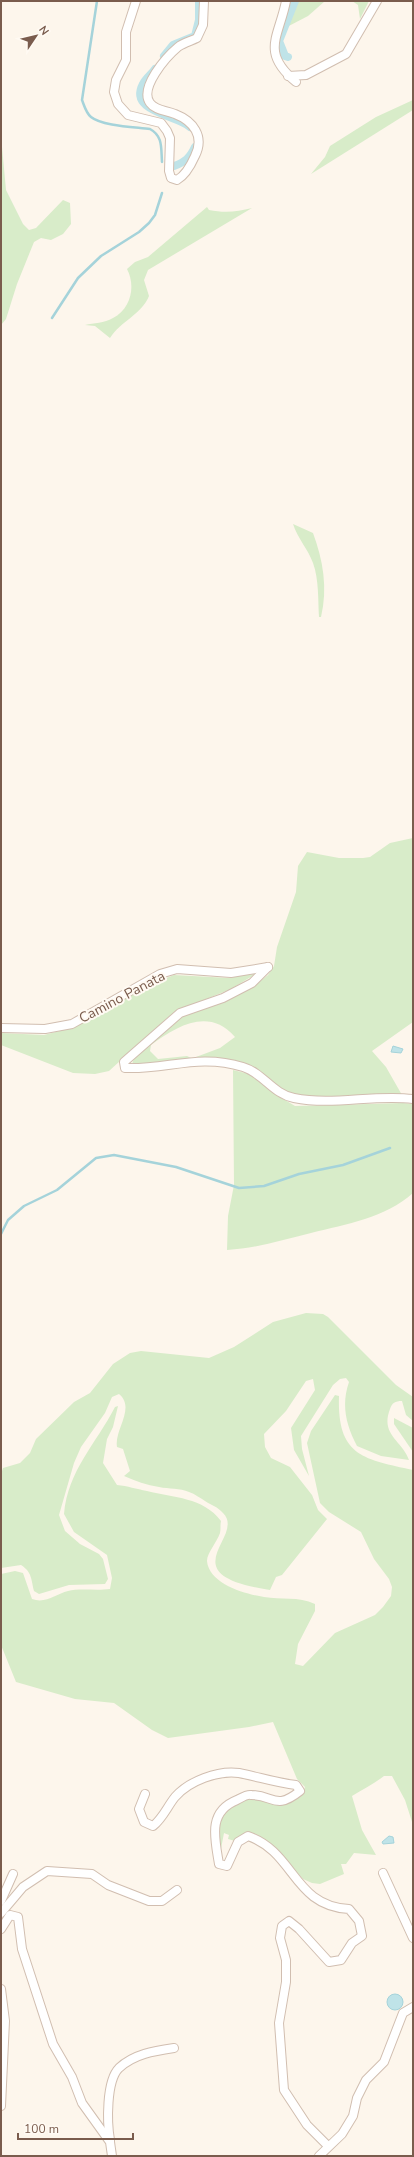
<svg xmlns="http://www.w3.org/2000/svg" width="414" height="2157" font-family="'Nunito Sans',sans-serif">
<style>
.green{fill:#d8ecc9}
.water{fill:#bfe3e8;stroke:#a5d3da}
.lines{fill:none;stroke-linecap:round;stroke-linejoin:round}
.stream{stroke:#a5d3da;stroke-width:2.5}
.canal{stroke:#bfe3e8;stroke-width:8}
.street-casing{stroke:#d1beb0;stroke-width:10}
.street{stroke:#fff;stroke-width:8}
.labels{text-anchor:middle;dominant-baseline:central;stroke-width:4;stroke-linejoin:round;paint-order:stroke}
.street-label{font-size:14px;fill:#7a5c4d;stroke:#fffaf3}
</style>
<rect width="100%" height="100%" fill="#fdf6ec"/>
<g class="green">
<path d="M 293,1 L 325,1 L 308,16 L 283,29 Z"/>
<path d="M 352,1 L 369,1 L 360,19 L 358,5 Z"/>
<path d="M 413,100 L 413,110 L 311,174 L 325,157 L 330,146 L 376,117 Z"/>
<path d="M 1,136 L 6,190 L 23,224 L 29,230 L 36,228 L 63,200 L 70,203 L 71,224 L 63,234 L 51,240 L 41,238 L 34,242 L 17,284 L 6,319 L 1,325 Z"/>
<path d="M 207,207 L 209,210 C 224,213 237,212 252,208 L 148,270 L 144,280 L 149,296 C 142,314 121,321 110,338 L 95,326 L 85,325 C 94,323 104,323 113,318 C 131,309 136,286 127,269 L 135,262 L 148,257 Z"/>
<path d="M 293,524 L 313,533 C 323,560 328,588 321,617 L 319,617 C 318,601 319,579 313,563 C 308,549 298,539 293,524 Z"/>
<path d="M 413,838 L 413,1022 L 372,1051 L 386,1067 L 402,1095 C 364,1096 320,1102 283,1091 L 228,1061 L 196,1057 L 220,1048 L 235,1037 C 209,1007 177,1026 151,1045 L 150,1051 L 158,1059 L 187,1056 L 191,1058 L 132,1065 L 133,1061 L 139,1053 L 180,1016 L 254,986 L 268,975 L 274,966 L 277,947 L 296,892 L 298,866 L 307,852 L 339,858 L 363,858 L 370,857 L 390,843 Z"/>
<path d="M 259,972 L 231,989 L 174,1012 L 109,1071 L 95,1074 L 73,1073 L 1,1045 L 1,1033 L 44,1035 L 75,1027 L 143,987 L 174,975 L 229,978 Z"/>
<path d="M 233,1070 L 249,1074 L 275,1094 L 295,1106 L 403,1103 L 413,1104 L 413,1193 C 385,1218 347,1224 311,1233 C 282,1240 258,1248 227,1250 L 228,1216 L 234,1185 Z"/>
<path d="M 306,1313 L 323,1314 L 328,1317 L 396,1385 L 413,1397 L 413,1421 L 406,1415 L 402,1401 C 395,1401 392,1403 390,1409 C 380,1435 402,1440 409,1460 L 381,1456 L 357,1446 C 346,1425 341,1405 349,1382 L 346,1378 L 340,1379 L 333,1385 L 301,1436 L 302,1449 L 309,1476 L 294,1450 L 291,1428 L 315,1390 L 313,1379 L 306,1381 L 286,1411 L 264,1434 L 265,1447 L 271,1458 L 290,1467 L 312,1495 L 318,1510 L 327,1519 L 282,1575 L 276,1577 L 270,1590 C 166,1574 247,1537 223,1513 C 218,1507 211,1505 205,1501 C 200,1498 195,1494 189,1492 C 180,1488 169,1489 159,1487 C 147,1485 135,1481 124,1476 L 130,1471 L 123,1449 L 117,1447 C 114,1430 136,1408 119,1394 L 112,1397 L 105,1413 L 81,1447 L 74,1463 L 59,1515 L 65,1531 L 80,1544 L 99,1554 L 103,1559 L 108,1579 L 105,1584 L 69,1585 L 39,1594 L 34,1591 C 31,1579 32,1572 21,1565 L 1,1568 L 1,1474 L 3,1468 L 20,1463 L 30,1453 L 36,1439 L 74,1402 L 90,1393 L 113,1364 L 130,1353 L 141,1351 L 209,1358 L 234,1347 L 273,1322 Z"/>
<path d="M 335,1395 L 339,1396 C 337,1456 363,1459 413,1470 L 413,1825 L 405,1800 L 392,1776 L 384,1776 C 374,1784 363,1789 352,1796 L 362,1830 L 376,1855 L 354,1853 L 346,1864 L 341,1864 L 344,1874 L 320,1884 L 312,1883 L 303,1879 L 272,1846 L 258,1835 L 245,1833 L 235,1841 L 228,1839 L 229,1835 L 224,1833 L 219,1859 L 219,1818 L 232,1805 L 250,1797 C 273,1804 281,1807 302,1795 L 305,1787 L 297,1779 L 273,1722 L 249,1727 L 168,1738 L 152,1730 L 114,1703 L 75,1699 L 16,1682 L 1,1645 L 1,1574 L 15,1571 L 23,1573 L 32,1599 C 46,1604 56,1594 68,1591 C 79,1588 97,1591 110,1589 L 112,1578 L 107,1555 L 74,1532 L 64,1514 C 68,1470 96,1444 115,1407 L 118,1406 L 113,1427 L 107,1439 L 103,1463 L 117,1485 C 128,1486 136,1489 147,1491 C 174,1498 203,1497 221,1521 C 220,1525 221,1529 220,1533 C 217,1542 207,1553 207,1561 C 209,1584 245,1594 264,1597 C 281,1600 298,1596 315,1604 L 315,1611 L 298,1644 L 295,1664 L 303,1666 L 335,1633 L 375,1615 L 383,1607 L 391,1596 L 392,1587 L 389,1579 L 374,1559 L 361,1532 L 329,1512 L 320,1503 L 307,1443 L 311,1431 Z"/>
<path d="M 394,1418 L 413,1428 L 413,1452 L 394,1424 Z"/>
</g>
<g class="water">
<path d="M 393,1046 L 403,1049 L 401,1053 L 391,1052 Z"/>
<path d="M 389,1836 L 393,1837 L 394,1843 L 383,1844 L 382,1842 Z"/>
<circle cx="395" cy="2002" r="8"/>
</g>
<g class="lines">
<g class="stream">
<path d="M 97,1 L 82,100 C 84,105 86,113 91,117 C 102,126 135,127 150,129 C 163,136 161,148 162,162"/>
<path d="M 52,318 L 78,278 L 101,256 L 139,232 L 149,223 L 155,215 L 162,193"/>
<path d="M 1,1234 L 8,1220 L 24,1206 L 57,1190 L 96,1158 L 114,1155 L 176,1167 L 239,1188 L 264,1186 L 299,1174 L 343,1165 L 390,1148"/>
</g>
<g class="canal">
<path d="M 164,56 L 173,45 L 195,36 L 199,20 L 199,1"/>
<path d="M 288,57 L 285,56 L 279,41 L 295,1"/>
<path d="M 155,69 C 152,74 146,78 143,84 C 128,112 177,115 190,127"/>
<path d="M 174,166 C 185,162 190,158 195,147"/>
</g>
<g class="street-casing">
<g id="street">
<path d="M 136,1 L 126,32 L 126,60 L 116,80 L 114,92 L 118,104 L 128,115 L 161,123 L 167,131 L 170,138 L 169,171 L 171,178 L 177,180 C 186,175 191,165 195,156 C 205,136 193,121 175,114 C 166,110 156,111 150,103 C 139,88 166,57 178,47 C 183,43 191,41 197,38 L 203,25 L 204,1"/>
<path d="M 286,1 C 279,37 260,52 296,82"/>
<path d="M 288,76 L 306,75 L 346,54 L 377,1"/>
<path d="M 268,967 L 252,983 L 223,998 L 180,1013 L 124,1062 L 125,1068 C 167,1070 198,1053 243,1067 C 263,1073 273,1094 294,1098 C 333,1106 374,1094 413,1099"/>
<path d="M 1,1028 L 45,1029 L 72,1024 L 160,974 L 177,969 L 231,973 L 268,967"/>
<path d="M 145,1794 L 139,1809 L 144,1822 L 153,1826 C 163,1818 167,1807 175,1797 C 189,1781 218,1770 239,1773 C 259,1777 277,1783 296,1785 L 300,1791 C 275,1811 274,1795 251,1795 C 247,1794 241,1798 237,1800 C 207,1812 215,1839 219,1864 L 227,1866 L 238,1842 L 248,1836 C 295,1852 293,1906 349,1909 L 359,1921 L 362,1936 L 352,1943 L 341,1960 L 329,1962 L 299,1929 L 289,1921 L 282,1926 L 280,1938 L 286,1960 L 286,1982 L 279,2023 L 284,2090 L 307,2125 L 328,2146"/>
<path d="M 383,1873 L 413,1938"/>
<path d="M 1,1901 L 13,1874"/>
<path d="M 1,1913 L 23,1887 L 47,1871 L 92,1874 L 108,1885 L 149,1901 L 162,1901 L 177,1890"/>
<path d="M 1,1929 L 10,1915 L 18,1917 L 22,1949 L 53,2044 L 72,2077 L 82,2103 L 110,2142 L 112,2156"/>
<path d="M 1,1989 L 5,2021 L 1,2106"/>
<path d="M 110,2140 C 107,2123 106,2081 119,2068 C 134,2054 154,2051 174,2048"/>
<path d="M 319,2156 L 342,2134 L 353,2116 L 357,2098 L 366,2080 L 384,2062 L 403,2013 L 413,2007"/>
</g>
</g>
<use href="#street" class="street"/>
</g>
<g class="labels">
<g class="street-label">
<text transform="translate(122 997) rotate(-28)">Camino Panata</text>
</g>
</g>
<rect width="414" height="2157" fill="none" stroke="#7a5c4d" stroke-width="4"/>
<g transform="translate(36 36) rotate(55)" stroke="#fffaf3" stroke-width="3" paint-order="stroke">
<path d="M0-3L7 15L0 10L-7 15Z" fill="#7a5c4d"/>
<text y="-6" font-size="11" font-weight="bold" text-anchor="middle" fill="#7a5c4d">N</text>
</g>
<path d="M18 2133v6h115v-6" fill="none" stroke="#7a5c4d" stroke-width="2"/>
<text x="24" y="2133" font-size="12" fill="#7a5c4d" stroke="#fffaf3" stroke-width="3" paint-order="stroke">100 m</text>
</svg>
